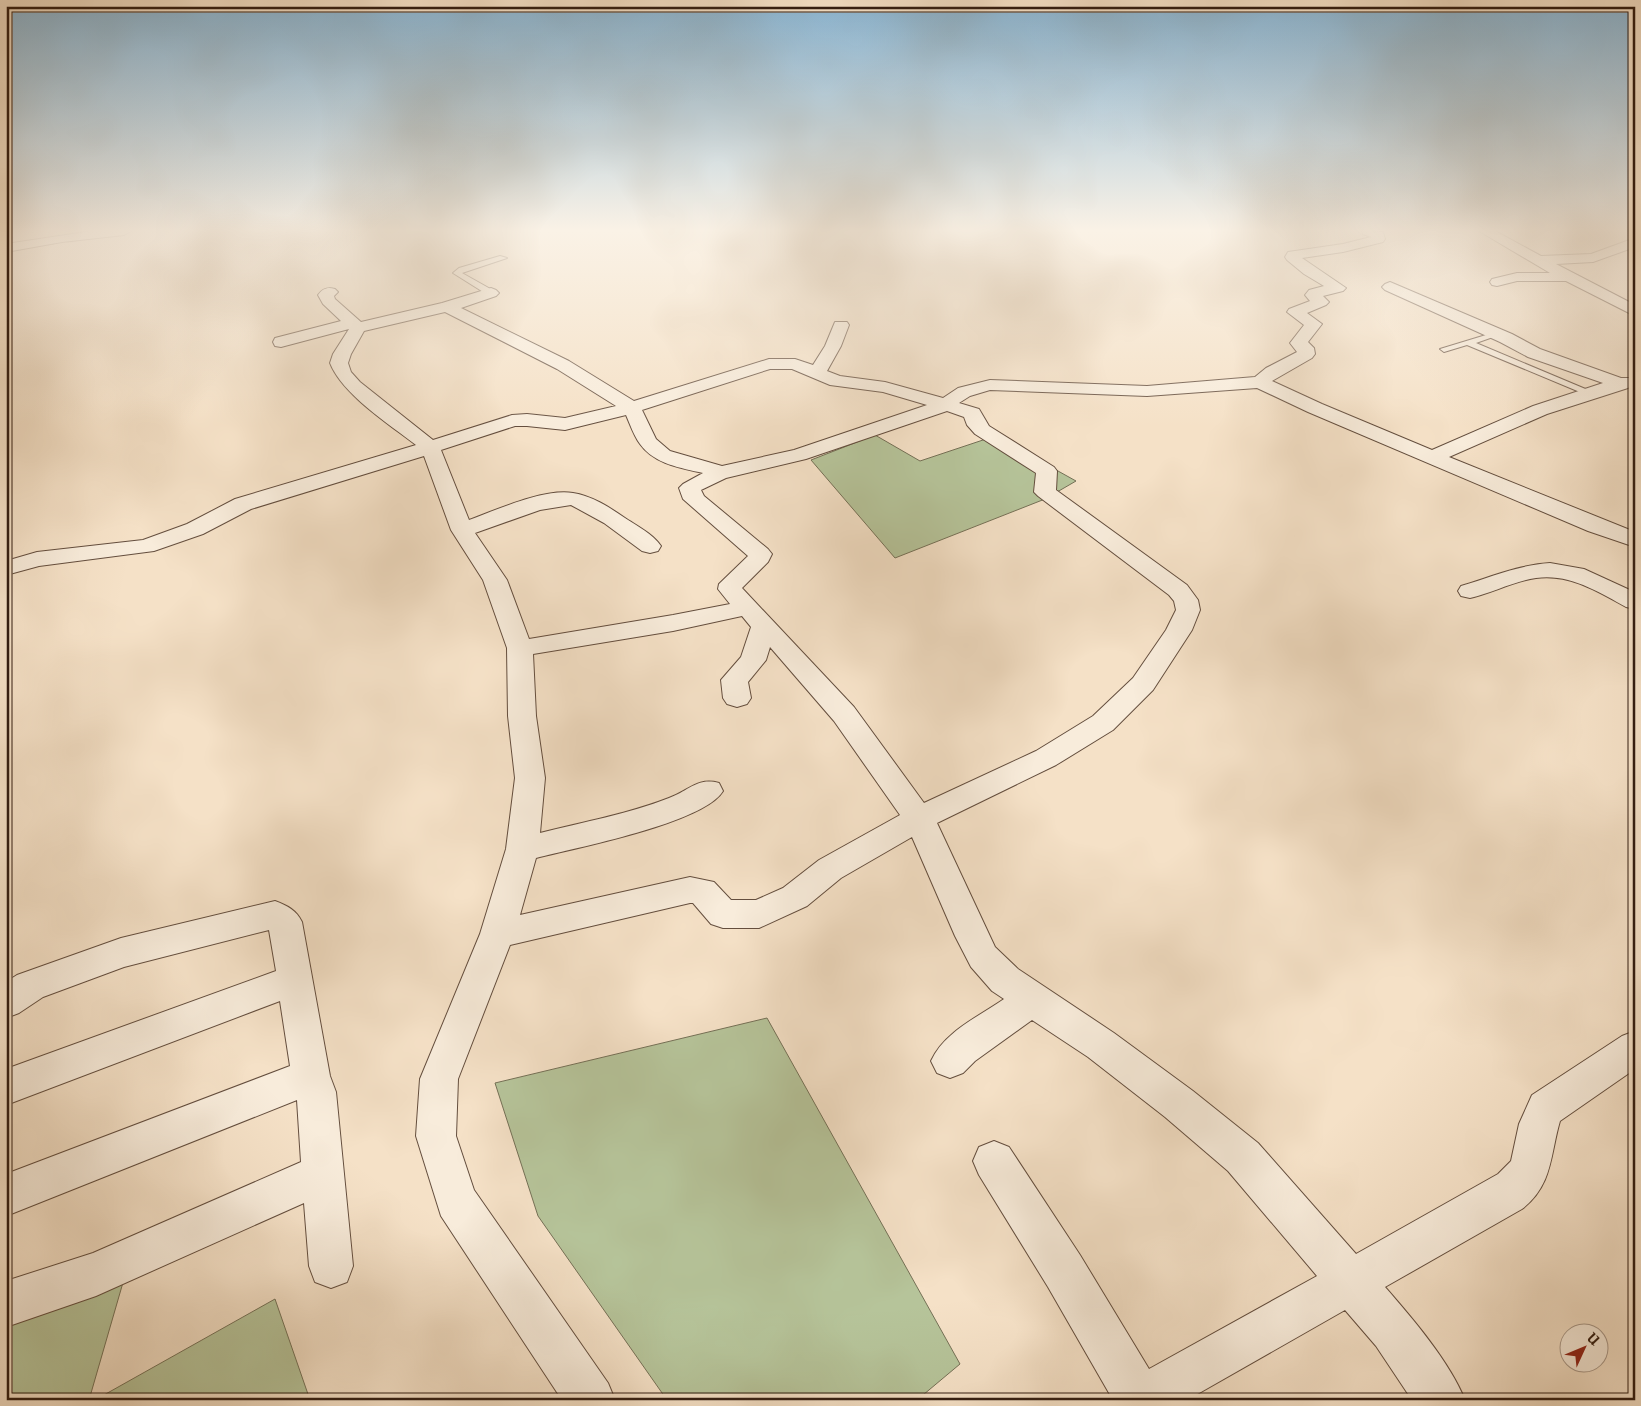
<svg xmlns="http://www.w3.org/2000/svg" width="1641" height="1406" font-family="'IM FELL French Canon',serif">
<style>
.green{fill:#b6c49a;stroke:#747056}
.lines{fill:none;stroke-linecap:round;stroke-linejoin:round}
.lane-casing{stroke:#644e3e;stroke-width:2}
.street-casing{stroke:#644e3e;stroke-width:2}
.lane{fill:#f8ecdb;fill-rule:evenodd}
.street{fill:#f8ecdb;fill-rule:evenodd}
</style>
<rect width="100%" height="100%" fill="#f5e1c7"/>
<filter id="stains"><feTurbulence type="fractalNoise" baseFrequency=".004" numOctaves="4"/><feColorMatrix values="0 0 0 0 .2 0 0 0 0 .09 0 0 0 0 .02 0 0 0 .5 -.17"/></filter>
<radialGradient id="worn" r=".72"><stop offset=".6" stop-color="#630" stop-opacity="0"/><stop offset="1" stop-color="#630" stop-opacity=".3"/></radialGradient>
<g class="green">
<path d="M 875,435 L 920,461 L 995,436 L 1076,481 L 1045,499 L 895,558 L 811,460 Z"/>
<path d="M 767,1018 L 960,1364 L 917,1400 L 667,1400 L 538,1216 L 495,1083 Z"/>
<path d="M 124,1279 L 89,1400 L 6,1400 L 6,1296 Z"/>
<path d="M 275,1299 L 310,1400 L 95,1400 Z"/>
</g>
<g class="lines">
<g class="lane-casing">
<g id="lane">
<path d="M 500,256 L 507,258 L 462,273 L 494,291 L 494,295 L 488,295 L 453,273 L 459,268 Z"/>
<path d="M 1486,335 L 1493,337 L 1476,343 L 1595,393 L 1593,395 L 1587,395 L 1467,345 L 1444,352 L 1440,349 Z"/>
</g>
</g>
<g class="street-casing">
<g id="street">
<path d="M 92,231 L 131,231 L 124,235 L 62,242 L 6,252 L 6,244 Z"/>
<path d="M 1362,231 L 1383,232 L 1385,239 L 1383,242 L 1343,252 L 1302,258 L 1346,288 L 1343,291 L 1323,296 L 1329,302 L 1326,305 L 1307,313 L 1322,324 L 1308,342 L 1314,348 L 1315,354 L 1312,358 L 1272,381 L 1322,404 L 1432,450 L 1533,406 L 1603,383 L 1528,357 L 1500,342 L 1385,290 L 1382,287 L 1385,284 L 1390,282 L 1512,334 L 1540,349 L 1621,378 L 1632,378 L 1635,382 L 1628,388 L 1547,414 L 1449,457 L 1635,532 L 1635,547 L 1588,531 L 1308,412 L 1257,388 L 1147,396 L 990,390 L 970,396 L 959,403 L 979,409 L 989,426 L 1054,467 L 1057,471 L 1056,490 L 1187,585 L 1198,600 L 1200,610 L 1192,630 L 1153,690 L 1113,730 L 1056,765 L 937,823 L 995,947 L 1018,969 L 1114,1033 L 1193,1091 L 1258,1143 L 1356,1254 L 1498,1174 L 1511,1161 L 1519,1124 L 1532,1095 L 1622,1036 L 1635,1031 L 1635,1069 L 1560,1121 C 1550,1155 1553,1185 1522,1209 L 1385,1287 C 1413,1319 1449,1361 1465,1400 L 1412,1400 L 1376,1346 L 1345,1310 L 1187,1400 L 1113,1400 L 1048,1287 L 979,1175 L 973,1161 L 979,1147 L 994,1141 L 1009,1147 L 1080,1255 L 1149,1369 L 1317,1276 L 1228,1171 L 1165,1117 L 1088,1057 L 1032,1020 L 975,1061 L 963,1073 L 950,1078 L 937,1073 L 931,1061 C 944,1032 978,1017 1004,999 L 992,991 L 971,967 L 955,936 L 912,837 L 841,878 L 807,906 L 759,928 L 723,928 L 711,924 L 693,903 L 690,903 L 510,945 L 458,1079 L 456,1136 L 474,1190 L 608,1383 L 615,1400 L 562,1400 L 441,1216 L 416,1136 L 420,1079 L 480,934 L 506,849 L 515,778 L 508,716 L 507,648 L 483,580 L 451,530 L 424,456 L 251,509 L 203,534 L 154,551 L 39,566 L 6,575 L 6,561 L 37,552 L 143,540 L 187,524 L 235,499 L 416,445 C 389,424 342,394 330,363 L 333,354 L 349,329 L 281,347 L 275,346 L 273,342 L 275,338 L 341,321 L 323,304 L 318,295 C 323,288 328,287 335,289 L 338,292 L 334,296 L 335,299 L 361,322 L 442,303 L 491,288 L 496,290 L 499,293 L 496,296 L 461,308 L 569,361 L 634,401 L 769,359 L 795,359 L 813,365 L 825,346 L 835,322 L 847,322 L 849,325 L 841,346 L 827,371 L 840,376 L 885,382 L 943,398 L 958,388 L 990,380 L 1147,386 L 1255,377 L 1266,368 L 1297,352 L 1290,343 L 1304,325 L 1287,312 L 1289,309 L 1310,301 L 1305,295 L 1309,290 L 1324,286 L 1304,274 L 1287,260 L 1285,257 L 1288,252 L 1343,244 L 1371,237 L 1363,234 ZM 445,312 L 557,369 L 616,406 L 565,418 L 527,414 L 512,415 L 433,440 L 360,382 L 351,372 L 348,363 L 351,354 L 364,331 ZM 770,369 L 792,369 L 830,385 L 883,392 L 927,405 L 794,450 L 722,466 L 670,451 L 656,439 L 642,410 ZM 947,411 L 964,417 L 967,425 L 975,434 L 1036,473 L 1034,492 L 1038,496 L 1169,595 L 1174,601 L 1176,610 L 1166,630 L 1133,678 L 1093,716 L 1036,751 L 924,803 L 854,707 L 742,588 L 768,562 L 772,554 L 768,549 L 704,496 L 701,490 L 726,478 L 806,459 ZM 626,415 C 630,424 634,436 640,444 C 654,464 681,468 703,473 L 683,484 L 679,488 L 683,499 L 748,556 L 719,584 L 718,589 L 730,604 L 673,615 L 529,639 L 507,580 L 475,533 L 540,510 L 571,505 L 604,523 L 642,551 L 650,553 L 658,551 L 661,546 C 653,534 637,526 625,518 C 609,507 592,496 573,493 C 545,488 496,510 469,520 L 441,450 L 515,426 L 527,426 L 565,430 ZM 742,616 L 751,627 L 741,657 L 721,680 L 723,698 L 727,704 L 737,707 L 747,704 L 751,698 L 748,682 L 766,660 L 770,647 L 834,721 L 900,815 L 819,860 L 783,888 L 756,900 L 731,900 L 714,882 L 690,877 L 520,915 L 536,858 C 575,848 704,823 723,791 L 719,783 C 697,777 689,791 669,798 C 628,814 583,822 540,833 L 545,778 L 536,716 L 533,654 L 673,631 Z"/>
<path d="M 1479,231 L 1495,231 L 1541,256 L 1591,254 L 1635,238 L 1635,247 L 1593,262 L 1556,264 L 1635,305 L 1635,316 L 1566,281 L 1517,281 L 1497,286 L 1492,285 L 1490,282 L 1492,279 L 1517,273 L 1550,273 Z"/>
<path d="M 1550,563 L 1584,569 L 1632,591 L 1635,592 L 1635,609 L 1626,607 C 1599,592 1569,573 1536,578 C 1514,581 1492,593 1470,598 L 1461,596 L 1458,591 L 1461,586 C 1491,577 1519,565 1550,563 Z"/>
<path d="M 275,901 C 288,906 296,910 302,922 L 330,1076 L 336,1092 L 353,1266 L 347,1282 L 331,1288 L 315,1282 L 309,1266 L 304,1203 L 96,1296 L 6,1327 L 6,1281 L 93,1253 L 301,1162 L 297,1100 L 6,1216 L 6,1174 L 290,1066 L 280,1001 L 6,1105 L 6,1069 L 276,971 L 269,930 L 124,967 L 43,997 L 19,1013 L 6,1018 L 6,982 L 17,975 L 121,938 Z"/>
</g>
</g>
<use href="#lane" class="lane"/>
<use href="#street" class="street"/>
</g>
<linearGradient id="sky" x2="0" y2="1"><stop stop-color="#8ab7d6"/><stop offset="0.54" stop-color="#faf2e6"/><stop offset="1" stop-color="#faf2e6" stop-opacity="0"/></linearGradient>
<rect width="1641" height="427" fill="url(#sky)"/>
<rect width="1641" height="1406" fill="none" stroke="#f5e1c7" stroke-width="25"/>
<rect x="8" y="8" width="1626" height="1391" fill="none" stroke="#331d11" stroke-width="2.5"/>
<rect x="12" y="12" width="1616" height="1381" fill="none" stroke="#331d11"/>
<g transform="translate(1584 1348) rotate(46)"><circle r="24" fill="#f8ecdb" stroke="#a9998a"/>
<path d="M0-4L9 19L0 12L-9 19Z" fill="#8f2418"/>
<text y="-8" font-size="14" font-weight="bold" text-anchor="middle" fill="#331d11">U</text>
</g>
<rect width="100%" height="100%" filter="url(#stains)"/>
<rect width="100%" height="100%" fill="url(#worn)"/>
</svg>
